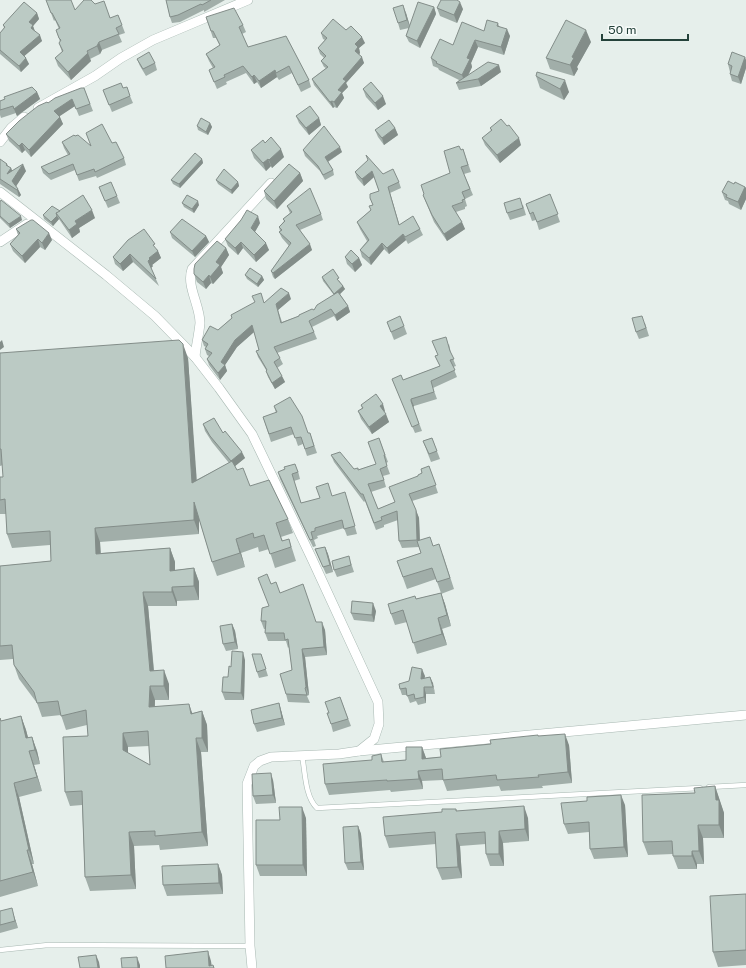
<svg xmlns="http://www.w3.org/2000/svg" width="746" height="968" font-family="'Public Sans',sans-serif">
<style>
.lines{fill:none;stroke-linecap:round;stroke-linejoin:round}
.service-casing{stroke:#a8b8b2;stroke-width:5.5}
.minor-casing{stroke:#a8b8b2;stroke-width:10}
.service{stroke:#fff;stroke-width:4.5}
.minor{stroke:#fff;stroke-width:9}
.wall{fill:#a1aea9;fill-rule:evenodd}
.shaded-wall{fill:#838d89}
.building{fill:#bbcac4;stroke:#838d89;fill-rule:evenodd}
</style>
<rect width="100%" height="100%" fill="#e6efeb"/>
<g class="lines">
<g class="service-casing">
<g id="service">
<path d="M 302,755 C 305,771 305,797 317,808 L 700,788"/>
<path d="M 709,787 L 746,785"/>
<path d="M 0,950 L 48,945 L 250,946"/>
</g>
</g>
<g class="minor-casing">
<g id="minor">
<path d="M 38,108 L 95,76 L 121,58 L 153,40 L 248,0"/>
<path d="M 0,142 L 11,128 L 24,117"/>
<path d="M 0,192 L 106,275 L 155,316 L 195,357 L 219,388 L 252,434 L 312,559 L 378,702 L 379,724 L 374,739 L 359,751 L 339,754 L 271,757 L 260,761 L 254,766 L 247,784 L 250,946 L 252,968"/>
<path d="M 0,242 L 27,224"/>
<path d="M 195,357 C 196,346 199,334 200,323 C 200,305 186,286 192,269 L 271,183"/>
<path d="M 359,751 L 746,715"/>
</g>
</g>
<use href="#service" class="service"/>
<use href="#minor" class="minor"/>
</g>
<g class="wall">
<path d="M 46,0 L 75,10 L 110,18 L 122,25 L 125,33 L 119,35 L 122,42 L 102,50 L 100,54 L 90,59 L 91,61 L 71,80 L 58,66 L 55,58 L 62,52 L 59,43 L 60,42 L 56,30 L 59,29 L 55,20 L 54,21 Z"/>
<path d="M 166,0 L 225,0 L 204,12 L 204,10 L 180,22 L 172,23 L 170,17 Z"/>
<path d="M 434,7 L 436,14 L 420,48 L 409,42 L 406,36 L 409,28 L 400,30 L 398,23 L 406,13 L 410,26 Z"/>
<path d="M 437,8 L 463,9 L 457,23 L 440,16 Z"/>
<path d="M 37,13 L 39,19 L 33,26 L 35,31 L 42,41 L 24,56 L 29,64 L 21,72 L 0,54 L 0,33 L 4,28 L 3,25 Z"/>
<path d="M 206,17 L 243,25 L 246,32 L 242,34 L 248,47 L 286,36 L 309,80 L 311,87 L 301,92 L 292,73 L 279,80 L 277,77 L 261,88 L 257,82 L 254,84 L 246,73 L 226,82 L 227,84 L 217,89 L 209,70 L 213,68 L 209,61 L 206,54 L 220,46 L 216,38 L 213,38 Z"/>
<path d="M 498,23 L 499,26 L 510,36 L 504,55 L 478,47 L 471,63 L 472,67 L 469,74 L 501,72 L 481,86 L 459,90 L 456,83 L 459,80 L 439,70 L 438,68 L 433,66 L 431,58 L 453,45 L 484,31 Z"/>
<path d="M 346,30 L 365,43 L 359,48 L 360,53 L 359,54 L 364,63 L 346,83 L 348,87 L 342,93 L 344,98 L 337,108 L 334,107 L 333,108 L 314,85 L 312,79 L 326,68 L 324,67 L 321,61 L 324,58 L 320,54 L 318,48 L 325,40 L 323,39 L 321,33 Z"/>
<path d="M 591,42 L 577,67 L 578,69 L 574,76 L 550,69 L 546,58 Z"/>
<path d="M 137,59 L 155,63 L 157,70 L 146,76 L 140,66 Z"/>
<path d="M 746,60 L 746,68 L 741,84 L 732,81 L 730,74 L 730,72 L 728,64 Z"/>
<path d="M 536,76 L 569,92 L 564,100 L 540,88 Z"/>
<path d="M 84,88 L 93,111 L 79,116 L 75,106 L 59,116 L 63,124 L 31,157 L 25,150 L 22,153 L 9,141 L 6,134 L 48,103 Z"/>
<path d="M 123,88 L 130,96 L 133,103 L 112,112 L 103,90 Z"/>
<path d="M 363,89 L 386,104 L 378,110 L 366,97 Z"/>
<path d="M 37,92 L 40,99 L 17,116 L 16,113 L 1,118 L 0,115 L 0,101 Z"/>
<path d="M 296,116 L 319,118 L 321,125 L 309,135 L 299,123 Z"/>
<path d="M 210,123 L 212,127 L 208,135 L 198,130 L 197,126 Z"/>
<path d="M 395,128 L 398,135 L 384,145 L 378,137 L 375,130 Z"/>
<path d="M 490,128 L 521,145 L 500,163 L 485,145 L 482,138 L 491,131 Z"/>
<path d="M 75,136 L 91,146 L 112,143 L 124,158 L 126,165 L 97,178 L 96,176 L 79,181 L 75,170 L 51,180 L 43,173 L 41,167 L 68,155 L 64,148 L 62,142 Z"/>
<path d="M 265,143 L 284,157 L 272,168 L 271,166 L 266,171 L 254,158 L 251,150 Z"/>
<path d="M 463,149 L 471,172 L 464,174 L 473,195 L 465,199 L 467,206 L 465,207 L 465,209 L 456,212 L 465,229 L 447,241 L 434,222 L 423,195 L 450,173 L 461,150 Z"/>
<path d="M 303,150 L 342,152 L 328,162 L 333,170 L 334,175 L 325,180 L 320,171 L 305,156 Z"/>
<path d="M 0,159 L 7,164 L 8,166 L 11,168 L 12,171 L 26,171 L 16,186 L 21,195 L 19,197 L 0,184 Z"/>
<path d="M 202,159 L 203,163 L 180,188 L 173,184 L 171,180 Z"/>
<path d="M 355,172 L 383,174 L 399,182 L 401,188 L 390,193 L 399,224 L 420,229 L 423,235 L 408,244 L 406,240 L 389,254 L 384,249 L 371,265 L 362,257 L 360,250 L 367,241 L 360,229 L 357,222 L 371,210 L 373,205 L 370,198 L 379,191 L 374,177 L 364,186 L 357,178 Z"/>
<path d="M 300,173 L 303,181 L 277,209 L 266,199 L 264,191 Z"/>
<path d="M 216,180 L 238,182 L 239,186 L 232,194 L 218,184 Z"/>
<path d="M 734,184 L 745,187 L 746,188 L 746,199 L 741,210 L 729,204 L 728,201 L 725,200 L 722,192 Z"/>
<path d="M 99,187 L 117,196 L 120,203 L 108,208 Z"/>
<path d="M 550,194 L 560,222 L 539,230 L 536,220 L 532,221 L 526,204 Z"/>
<path d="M 0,202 L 22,220 L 10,228 L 0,218 Z"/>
<path d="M 182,203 L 199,205 L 194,213 L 184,207 Z"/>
<path d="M 523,205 L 526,215 L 510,220 L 507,213 Z"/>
<path d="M 287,206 L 321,214 L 323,220 L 300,230 L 312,250 L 275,279 L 273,277 L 271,271 L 289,246 L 282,238 L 279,232 L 280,231 L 279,227 L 284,221 L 283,219 L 290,213 Z"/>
<path d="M 60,211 L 95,218 L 79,228 L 80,232 L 72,238 L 59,219 L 53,226 L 44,219 L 43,215 Z"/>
<path d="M 260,223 L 255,232 L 269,250 L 256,262 L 243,248 L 238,255 L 228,246 L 225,239 Z"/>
<path d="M 16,229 L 52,240 L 45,250 L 40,247 L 25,263 L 13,251 L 10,244 L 18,235 Z"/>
<path d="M 170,232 L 206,236 L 209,242 L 195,257 L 172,238 Z"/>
<path d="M 226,248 L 229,255 L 221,267 L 223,273 L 213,284 L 211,283 L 206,289 L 197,282 L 194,274 Z"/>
<path d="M 157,249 L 161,258 L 152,265 L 153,266 L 151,268 L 159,286 L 133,262 L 123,271 L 115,264 L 113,257 Z"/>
<path d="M 345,257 L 359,258 L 362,265 L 355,272 L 347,264 Z"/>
<path d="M 245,275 L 262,276 L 264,280 L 258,287 L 247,279 Z"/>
<path d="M 322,277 L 340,281 L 340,282 L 343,286 L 345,289 L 340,294 L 348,306 L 350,312 L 337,321 L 334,316 L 312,327 L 317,339 L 277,353 L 280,358 L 283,364 L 277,368 L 285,382 L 275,389 L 268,377 L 266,371 L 266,370 L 258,357 L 256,351 L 259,350 L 254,332 L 237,347 L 225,365 L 227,371 L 220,380 L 209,365 L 207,359 L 209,356 L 207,355 L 205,349 L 206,347 L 204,346 L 202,340 L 218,330 L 232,318 L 231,315 L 264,303 L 291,299 L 278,310 L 282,322 L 299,316 L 314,310 L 334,295 L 323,281 Z"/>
<path d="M 387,322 L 404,326 L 407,334 L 394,340 Z"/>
<path d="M 645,323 L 649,336 L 639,339 L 636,332 Z"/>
<path d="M 449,344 L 451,354 L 456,366 L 453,367 L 457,377 L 433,388 L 437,399 L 414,406 L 413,407 L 422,431 L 415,433 L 392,379 L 403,380 L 440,366 L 435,356 L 438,355 Z"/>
<path d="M 0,353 L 188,358 L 196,480 L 229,463 L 212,442 L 205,431 L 203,424 L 223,433 L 245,458 L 235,466 L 237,470 L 250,486 L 288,519 L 293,533 L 281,537 L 283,541 L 289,539 L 296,561 L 275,568 L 269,549 L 259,552 L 258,547 L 241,553 L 245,567 L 217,576 L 212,562 L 199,519 L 199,534 L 100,542 L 101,553 L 170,548 L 175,562 L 175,570 L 194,568 L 199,582 L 199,600 L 177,601 L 177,606 L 148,606 L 154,670 L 169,684 L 169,700 L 155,700 L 155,706 L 193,713 L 202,711 L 207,725 L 208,752 L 201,752 L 208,846 L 160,850 L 159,845 L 134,846 L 136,889 L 90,891 L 85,877 L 82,805 L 70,806 L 65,792 L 88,736 L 87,725 L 66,730 L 61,715 L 42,717 L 37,703 L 19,679 L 14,665 L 13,659 L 0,660 L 0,566 L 51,561 L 50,545 L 12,548 L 7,534 L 6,514 L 0,514 L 0,477 L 3,477 L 3,465 L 0,466 ZM 149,746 L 150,765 L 128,753 L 128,747 Z"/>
<path d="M 361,405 L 385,411 L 384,412 L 389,422 L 372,434 L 361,419 L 358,411 L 362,408 Z"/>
<path d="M 274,406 L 308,433 L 310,433 L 317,453 L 307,456 L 303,444 L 298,446 L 294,434 L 271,442 L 263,417 L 276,413 Z"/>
<path d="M 379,438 L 388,462 L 386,463 L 390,474 L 383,476 L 386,487 L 371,492 L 378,509 L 395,502 L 418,476 L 429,466 L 438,493 L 412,501 L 419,518 L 420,540 L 433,546 L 443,555 L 454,589 L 441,594 L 445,604 L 451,626 L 442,629 L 447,645 L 417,654 L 407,622 L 395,625 L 391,614 L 416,599 L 441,593 L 436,579 L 407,589 L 397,561 L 421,553 L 419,547 L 402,548 L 399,541 L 398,520 L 384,525 L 384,527 L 376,530 L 365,501 L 364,502 L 334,462 L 331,455 L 354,469 L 358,470 L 376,464 Z"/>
<path d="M 432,438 L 440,459 L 431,462 L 423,441 Z"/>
<path d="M 298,471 L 300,479 L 294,481 L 301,503 L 332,496 L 347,499 L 357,534 L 347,536 L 344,528 L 317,536 L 318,538 L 314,540 L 316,546 L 313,547 L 280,479 L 278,472 Z"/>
<path d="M 325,547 L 328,554 L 333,572 L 326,574 L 315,549 Z"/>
<path d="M 351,563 L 354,572 L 337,577 L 334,570 Z"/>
<path d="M 271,584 L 280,593 L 325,630 L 327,655 L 305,657 L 309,695 L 307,696 L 310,703 L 288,702 L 286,694 L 292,670 L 289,647 L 288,648 L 286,641 L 268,641 L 265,633 L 265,629 L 264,629 L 261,621 L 269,606 Z"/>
<path d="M 376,611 L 374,622 L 354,620 L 351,613 Z"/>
<path d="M 232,624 L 235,631 L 238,649 L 226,651 L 223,644 Z"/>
<path d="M 261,654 L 268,676 L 259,678 L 257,672 Z"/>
<path d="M 245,660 L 244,700 L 225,700 L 222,692 L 228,677 L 231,667 Z"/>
<path d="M 425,676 L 424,678 L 430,677 L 435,694 L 426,694 L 426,703 L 418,705 L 416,701 L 410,703 L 407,695 L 402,695 L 400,689 L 409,681 Z"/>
<path d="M 340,697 L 351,726 L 333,732 L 331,724 L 329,713 Z"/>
<path d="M 279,703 L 281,710 L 285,725 L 257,732 L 254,724 Z"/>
<path d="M 21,716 L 26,730 L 28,738 L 32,737 L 37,751 L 40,764 L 34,765 L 42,791 L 19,797 L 34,864 L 32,864 L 38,886 L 0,897 L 0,718 L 1,721 Z"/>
<path d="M 538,736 L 569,745 L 572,783 L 542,786 L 543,788 L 501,791 L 499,786 L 447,791 L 443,780 L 422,781 L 423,789 L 391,792 L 390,790 L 329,795 L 325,784 L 372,760 L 381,754 L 384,762 L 406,760 L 422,747 L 426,758 L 441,757 L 491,744 Z"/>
<path d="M 273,780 L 276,803 L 256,804 L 253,796 Z"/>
<path d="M 715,786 L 724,813 L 724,838 L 703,838 L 704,864 L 697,864 L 697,869 L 678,869 L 673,856 L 673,854 L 648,855 L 643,842 L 695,793 Z"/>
<path d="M 625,805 L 628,857 L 594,859 L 590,849 L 589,832 L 568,834 L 564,824 Z"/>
<path d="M 456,809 L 457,811 L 528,818 L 529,841 L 503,843 L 504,866 L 490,866 L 486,854 L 486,844 L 460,846 L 462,878 L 442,880 L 437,868 L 436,844 L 389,848 L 385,836 L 442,812 Z"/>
<path d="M 306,818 L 307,876 L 260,876 L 256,865 L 280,820 Z"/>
<path d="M 358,826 L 361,834 L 364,870 L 348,870 L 345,863 Z"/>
<path d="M 218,864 L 222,875 L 223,894 L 167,896 L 163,885 Z"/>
<path d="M 746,894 L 746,965 L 718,967 L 713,952 Z"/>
<path d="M 0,911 L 14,916 L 18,928 L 0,933 Z"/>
</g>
<g class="shaded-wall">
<path d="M 460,2 L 463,9 L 457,23 L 454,15 Z"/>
<path d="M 403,5 L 406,13 L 410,27 L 407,20 Z"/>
<path d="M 434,7 L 436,14 L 420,48 L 417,41 Z"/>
<path d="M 37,13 L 39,19 L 33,26 L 35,32 L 33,34 L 29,22 Z"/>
<path d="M 507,29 L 510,36 L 504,55 L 501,47 Z"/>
<path d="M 586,30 L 591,42 L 577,67 L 578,69 L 574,76 L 570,65 L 572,57 Z"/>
<path d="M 40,35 L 42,41 L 22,58 L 20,52 Z"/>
<path d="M 362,37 L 365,43 L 359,48 L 360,53 L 357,57 L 355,51 L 355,44 Z"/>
<path d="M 475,40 L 478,47 L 471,63 L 472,67 L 465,81 L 464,81 L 462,75 L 467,58 Z"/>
<path d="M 99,42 L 102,50 L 100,54 L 97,46 Z"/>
<path d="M 88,53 L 91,61 L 71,80 L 68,72 Z"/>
<path d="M 362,57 L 364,63 L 346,83 L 348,87 L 342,93 L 344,98 L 337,108 L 334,102 L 338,90 L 343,79 Z"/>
<path d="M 745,57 L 746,60 L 746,68 L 741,84 L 738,77 Z"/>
<path d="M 26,58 L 29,64 L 21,72 L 19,66 Z"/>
<path d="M 499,65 L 501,72 L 481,86 L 478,79 Z"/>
<path d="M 275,70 L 277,77 L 261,88 L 259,81 Z"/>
<path d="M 254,75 L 257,82 L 254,84 L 252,77 Z"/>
<path d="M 565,80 L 569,92 L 564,100 L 560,89 Z"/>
<path d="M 37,92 L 40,99 L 17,116 L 14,109 Z"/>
<path d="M 383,96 L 386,104 L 378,110 L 375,103 Z"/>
<path d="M 72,99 L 75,106 L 57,118 L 54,111 Z"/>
<path d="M 332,101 L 334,107 L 333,108 L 330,102 Z"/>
<path d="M 60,117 L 63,124 L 31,157 L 29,150 Z"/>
<path d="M 319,118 L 321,125 L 309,135 L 306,128 Z"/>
<path d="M 210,123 L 212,127 L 208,135 L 206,132 Z"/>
<path d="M 395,128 L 398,135 L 384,145 L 382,138 Z"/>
<path d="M 519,138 L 521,145 L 500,163 L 497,155 Z"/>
<path d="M 22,143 L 25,150 L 22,153 L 19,146 Z"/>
<path d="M 340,147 L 342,152 L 327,162 L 325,157 Z"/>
<path d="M 281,149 L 284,157 L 272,168 L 269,160 Z"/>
<path d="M 202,159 L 203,163 L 180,188 L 179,184 Z"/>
<path d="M 268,159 L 271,166 L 266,171 L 263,163 Z"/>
<path d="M 7,164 L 9,171 L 11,168 L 14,175 L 9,181 L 6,165 Z"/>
<path d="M 23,164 L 26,171 L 15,188 L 12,181 Z"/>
<path d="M 372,171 L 374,177 L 364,186 L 362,179 Z"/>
<path d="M 300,173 L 303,181 L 277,209 L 274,201 Z"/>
<path d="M 238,182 L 239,186 L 232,194 L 231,190 Z"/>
<path d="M 388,187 L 390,193 L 401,231 L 399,225 Z"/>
<path d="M 745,187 L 746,188 L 746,199 L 741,210 L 738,202 Z"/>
<path d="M 18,189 L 21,195 L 19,197 L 17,190 Z"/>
<path d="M 198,201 L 199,205 L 194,213 L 192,209 Z"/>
<path d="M 92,210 L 95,218 L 79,228 L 80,232 L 72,238 L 69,230 L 75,221 Z"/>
<path d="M 21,216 L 22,220 L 10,228 L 9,224 Z"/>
<path d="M 57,216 L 59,219 L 53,226 L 51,222 Z"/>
<path d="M 258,216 L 260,223 L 253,235 L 251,228 Z"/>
<path d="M 462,222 L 465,229 L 447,241 L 444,234 Z"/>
<path d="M 49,233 L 52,240 L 45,250 L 42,243 Z"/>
<path d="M 403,234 L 406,240 L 389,254 L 387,248 Z"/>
<path d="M 206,236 L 209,242 L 195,257 L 192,251 Z"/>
<path d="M 38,239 L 40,247 L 25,263 L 22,256 Z"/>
<path d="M 241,242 L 243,248 L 238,255 L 235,248 Z"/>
<path d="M 266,243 L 269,250 L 256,262 L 254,255 Z"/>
<path d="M 382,243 L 384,249 L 371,265 L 369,258 Z"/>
<path d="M 310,244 L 312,250 L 275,279 L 273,273 Z"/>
<path d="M 226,248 L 229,255 L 221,267 L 223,273 L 213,284 L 210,277 L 216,262 Z"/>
<path d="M 158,251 L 161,258 L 152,265 L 153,266 L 151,268 L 148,261 L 149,258 Z"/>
<path d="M 130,254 L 133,262 L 123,271 L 120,264 Z"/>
<path d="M 359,258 L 362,265 L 355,272 L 352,264 Z"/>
<path d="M 209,275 L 211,283 L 206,289 L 203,282 Z"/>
<path d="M 262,276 L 264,280 L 258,287 L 257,284 Z"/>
<path d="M 343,286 L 345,289 L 336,298 L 334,294 Z"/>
<path d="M 289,293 L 291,299 L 278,310 L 284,329 L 276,304 Z"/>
<path d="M 348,306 L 350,312 L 337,321 L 335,315 Z"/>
<path d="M 252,325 L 254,332 L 237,347 L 225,365 L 227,371 L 220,380 L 218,373 L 221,362 L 235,340 Z"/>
<path d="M 2,340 L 4,347 L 0,350 L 0,342 Z"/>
<path d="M 183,344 L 188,358 L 198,497 L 192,483 Z"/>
<path d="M 282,376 L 285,382 L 275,389 L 272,383 Z"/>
<path d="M 411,399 L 414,406 L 413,407 L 411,401 Z"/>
<path d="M 383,404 L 385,411 L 383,413 L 380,406 Z"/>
<path d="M 386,414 L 389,422 L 372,434 L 369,427 Z"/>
<path d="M 242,452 L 245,458 L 234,467 L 231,461 Z"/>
<path d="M 194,502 L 199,516 L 199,534 L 194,520 Z"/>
<path d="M 416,510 L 419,518 L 420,547 L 417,540 Z"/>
<path d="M 95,528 L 100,542 L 101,568 L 96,554 Z"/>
<path d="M 236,539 L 241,553 L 245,567 L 240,553 Z"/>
<path d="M 325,547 L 328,554 L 333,572 L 330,565 Z"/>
<path d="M 170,548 L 175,562 L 175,585 L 170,571 Z"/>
<path d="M 194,568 L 199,582 L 199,600 L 194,586 Z"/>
<path d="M 172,587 L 177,601 L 177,606 L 172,592 Z"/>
<path d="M 143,592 L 148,606 L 155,685 L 150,671 Z"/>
<path d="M 441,593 L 445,604 L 451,626 L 447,615 Z"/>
<path d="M 373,603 L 376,611 L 374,622 L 372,615 Z"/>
<path d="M 438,618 L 442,629 L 447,645 L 442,634 Z"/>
<path d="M 322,622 L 325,630 L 327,655 L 324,647 Z"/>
<path d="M 232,624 L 235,631 L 238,649 L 235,642 Z"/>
<path d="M 302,649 L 305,657 L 309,695 L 306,687 Z"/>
<path d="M 243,652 L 245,660 L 244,700 L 241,693 Z"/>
<path d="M 422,669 L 425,676 L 423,686 L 421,679 Z"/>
<path d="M 164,670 L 169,684 L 169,700 L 164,686 Z"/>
<path d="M 430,677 L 433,683 L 435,694 L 433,687 Z"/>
<path d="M 150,686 L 155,700 L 154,720 L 149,707 Z"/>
<path d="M 424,687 L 426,694 L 426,703 L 424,697 Z"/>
<path d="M 279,703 L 281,710 L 285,725 L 282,718 Z"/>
<path d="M 189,704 L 194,718 L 191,714 Z"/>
<path d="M 202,711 L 207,725 L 208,752 L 202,738 Z"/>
<path d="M 21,716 L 26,730 L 32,752 L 26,738 Z"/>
<path d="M 123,733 L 128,747 L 128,764 L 123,750 Z"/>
<path d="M 565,734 L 569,745 L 572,783 L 568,772 Z"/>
<path d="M 32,737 L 37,751 L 40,764 L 35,750 Z"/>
<path d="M 196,738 L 201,752 L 208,846 L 202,832 Z"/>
<path d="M 422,747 L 426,758 L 426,770 L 422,759 Z"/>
<path d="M 29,751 L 34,765 L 42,791 L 37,777 Z"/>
<path d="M 418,771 L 422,781 L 423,789 L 419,779 Z"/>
<path d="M 271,773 L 273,780 L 276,803 L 273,795 Z"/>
<path d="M 14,783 L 19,797 L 34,864 L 29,850 Z"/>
<path d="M 715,786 L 724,813 L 724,838 L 719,825 L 716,800 Z"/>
<path d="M 621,795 L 625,805 L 628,857 L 624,847 Z"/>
<path d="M 524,806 L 528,818 L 529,841 L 525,829 Z"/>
<path d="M 302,807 L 306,818 L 307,876 L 303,865 Z"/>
<path d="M 698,825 L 703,838 L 704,864 L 699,851 Z"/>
<path d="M 358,826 L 361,834 L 364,870 L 361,862 Z"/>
<path d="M 499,831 L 503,843 L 504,866 L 499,854 Z"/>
<path d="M 129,832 L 134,846 L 136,889 L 131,875 Z"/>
<path d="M 456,834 L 460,846 L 462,878 L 458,867 Z"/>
<path d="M 27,850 L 32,864 L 38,886 L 33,872 Z"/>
<path d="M 692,851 L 697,864 L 697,869 L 692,856 Z"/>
<path d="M 218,864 L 222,875 L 223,894 L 219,883 Z"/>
<path d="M 12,908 L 14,916 L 18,928 L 15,921 Z"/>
<path d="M 208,951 L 211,961 L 212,968 L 209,966 Z"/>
<path d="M 96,955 L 99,962 L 100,968 L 98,968 Z"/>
<path d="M 137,957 L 140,965 L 140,968 L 138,968 Z"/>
</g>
<g class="building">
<path d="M 46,0 L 71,0 L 75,10 L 84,0 L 91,0 L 95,4 L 104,1 L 110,18 L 118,15 L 122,25 L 116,28 L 119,34 L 99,42 L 97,46 L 87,51 L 88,53 L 68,72 L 55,58 L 63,51 L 59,43 L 61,40 L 59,38 L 56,30 L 60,28 L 52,13 L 51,13 Z"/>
<path d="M 166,0 L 211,0 L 202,5 L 201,4 L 178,15 L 170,17 Z"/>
<path d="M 441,0 L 457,0 L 460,2 L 454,15 L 437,8 Z"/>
<path d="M 24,2 L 37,13 L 29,22 L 33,25 L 31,28 L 40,35 L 20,52 L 26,58 L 19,66 L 0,50 L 0,33 L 5,27 L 3,25 Z"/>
<path d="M 418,2 L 434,7 L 417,41 L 406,36 Z"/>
<path d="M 403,5 L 407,20 L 398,23 L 393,8 Z"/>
<path d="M 234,8 L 243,25 L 239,27 L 248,47 L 286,36 L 309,80 L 298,85 L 289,66 L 276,73 L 275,70 L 259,81 L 254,75 L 252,77 L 243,66 L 224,75 L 225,77 L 214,82 L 209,70 L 215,67 L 206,54 L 220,45 L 213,31 L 211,31 L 206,17 Z"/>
<path d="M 333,19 L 346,30 L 351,26 L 362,37 L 355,44 L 358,47 L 355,51 L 362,57 L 343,79 L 346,81 L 338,90 L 342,92 L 334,102 L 332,101 L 330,102 L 312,79 L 328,67 L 321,61 L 326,56 L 318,48 L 327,38 L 321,33 Z"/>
<path d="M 487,20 L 498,23 L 497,26 L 507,29 L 501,47 L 475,40 L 467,58 L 470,59 L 462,75 L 436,63 L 437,62 L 431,58 L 440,39 L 453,45 L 462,22 L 484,31 Z"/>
<path d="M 566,20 L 586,30 L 572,57 L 574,58 L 570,65 L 546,58 Z"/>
<path d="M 149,52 L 155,63 L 143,69 L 137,59 Z"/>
<path d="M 732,52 L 745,57 L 738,77 L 730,74 L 732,66 L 728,64 Z"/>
<path d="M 488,62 L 499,65 L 478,79 L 456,83 Z"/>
<path d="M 537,72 L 565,80 L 560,89 L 536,76 Z"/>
<path d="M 371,82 L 383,96 L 375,103 L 363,89 Z"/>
<path d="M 121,83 L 123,88 L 127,87 L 130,96 L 109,105 L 103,90 Z"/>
<path d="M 32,87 L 37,92 L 14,109 L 13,106 L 0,110 L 0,101 L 5,99 L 4,97 Z"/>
<path d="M 81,88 L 84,88 L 90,104 L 76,109 L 72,99 L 54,111 L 60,117 L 29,150 L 22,143 L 19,146 L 6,134 L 19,121 L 38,106 L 47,102 L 48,103 L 55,98 Z"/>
<path d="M 310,106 L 319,118 L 306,128 L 296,116 Z"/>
<path d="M 201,118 L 210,123 L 206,132 L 197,126 Z"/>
<path d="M 501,119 L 507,126 L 509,125 L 519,138 L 497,155 L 482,138 L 492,130 L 490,128 Z"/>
<path d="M 389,120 L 395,128 L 382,138 L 375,130 Z"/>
<path d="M 102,124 L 112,143 L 116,142 L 124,158 L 95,172 L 94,169 L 77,175 L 73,164 L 49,174 L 41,167 L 70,154 L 62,142 L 74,135 L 75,136 L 78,135 L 91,146 L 86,133 Z"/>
<path d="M 324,126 L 340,147 L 325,157 L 333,170 L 323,175 L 318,166 L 303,150 Z"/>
<path d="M 271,137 L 281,149 L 269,160 L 268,159 L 263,163 L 251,150 L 263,140 L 265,143 Z"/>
<path d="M 459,146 L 461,150 L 463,149 L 468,165 L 461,167 L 470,189 L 462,192 L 465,199 L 462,200 L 463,202 L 452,206 L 462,222 L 444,234 L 432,215 L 423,195 L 424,194 L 421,185 L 450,173 L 444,151 Z"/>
<path d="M 195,153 L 202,159 L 179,184 L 171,180 Z"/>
<path d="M 366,155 L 383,174 L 393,169 L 399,182 L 388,187 L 399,225 L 413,216 L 420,229 L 405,237 L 403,234 L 387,248 L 382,243 L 369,258 L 360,250 L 369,240 L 357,222 L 371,210 L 369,206 L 373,205 L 370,198 L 370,194 L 379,191 L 372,171 L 362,179 L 355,172 L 368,160 Z"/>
<path d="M 0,159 L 7,164 L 6,165 L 11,168 L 7,174 L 23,164 L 12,181 L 18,189 L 17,190 L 0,179 Z"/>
<path d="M 289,164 L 300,173 L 274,201 L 264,191 Z"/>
<path d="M 224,169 L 238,182 L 231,190 L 216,180 Z"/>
<path d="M 728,181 L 734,184 L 735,182 L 745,187 L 738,202 L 726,197 L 727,195 L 722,192 Z"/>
<path d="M 111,182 L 117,196 L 105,201 L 99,187 Z"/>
<path d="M 310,188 L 321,214 L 296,225 L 310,244 L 273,273 L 271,271 L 291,243 L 279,232 L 282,230 L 279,227 L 285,221 L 283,219 L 292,212 L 287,206 Z"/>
<path d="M 550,194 L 558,214 L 537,222 L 533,212 L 530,214 L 526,204 Z"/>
<path d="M 83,195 L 92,210 L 75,221 L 77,224 L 69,230 L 56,213 Z"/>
<path d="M 187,195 L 198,201 L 192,209 L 182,203 Z"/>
<path d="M 520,198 L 523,208 L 507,213 L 504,203 Z"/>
<path d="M 1,200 L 21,216 L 9,224 L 0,216 L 0,202 Z"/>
<path d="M 52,206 L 60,211 L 56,213 L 57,216 L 51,222 L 43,215 Z"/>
<path d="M 247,210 L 258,216 L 251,228 L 266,243 L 254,255 L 241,242 L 235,248 L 225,239 L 241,220 Z"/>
<path d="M 182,219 L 206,236 L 192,251 L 170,232 Z"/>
<path d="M 31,220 L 33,220 L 49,233 L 42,243 L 38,239 L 22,256 L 10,244 L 20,233 L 16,229 Z"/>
<path d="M 144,229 L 155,244 L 153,245 L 158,251 L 149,258 L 150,259 L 148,261 L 156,279 L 130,254 L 120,264 L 113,257 L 128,240 Z"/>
<path d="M 217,241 L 226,248 L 216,262 L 220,265 L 210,277 L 209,275 L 203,282 L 194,274 L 194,269 L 195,264 Z"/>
<path d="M 351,250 L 359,258 L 352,264 L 345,257 Z"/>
<path d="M 250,268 L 262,276 L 257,284 L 245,275 Z"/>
<path d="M 333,269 L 339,278 L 337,279 L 343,286 L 334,294 L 322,277 Z"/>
<path d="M 281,288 L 289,293 L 276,304 L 281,323 L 299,316 L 299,315 L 312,309 L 314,310 L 317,305 L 338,292 L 348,306 L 335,315 L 331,309 L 309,321 L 314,332 L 274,347 L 280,358 L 274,362 L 282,376 L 272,383 L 266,371 L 267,370 L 256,351 L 259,350 L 252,325 L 235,340 L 221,362 L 225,365 L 218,373 L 207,359 L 212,353 L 205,349 L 208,344 L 202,340 L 210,326 L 218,330 L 232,318 L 231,315 L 255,302 L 252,296 L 261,293 L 264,303 Z"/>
<path d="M 400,316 L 404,326 L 391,332 L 387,322 Z"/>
<path d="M 642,316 L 646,328 L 636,332 L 632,318 Z"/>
<path d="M 446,337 L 450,351 L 454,359 L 450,360 L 455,370 L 431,381 L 434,392 L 411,399 L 411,401 L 419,424 L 412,427 L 392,379 L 401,375 L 403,380 L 440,366 L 435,356 L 438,355 L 432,341 Z"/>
<path d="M 179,340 L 183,344 L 192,483 L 232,461 L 237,470 L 243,468 L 250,486 L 269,480 L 288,519 L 276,523 L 282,541 L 289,539 L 291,547 L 270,554 L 264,535 L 254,538 L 253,533 L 236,539 L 240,553 L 212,562 L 194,502 L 194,520 L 95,528 L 96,554 L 170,548 L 170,571 L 194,568 L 194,586 L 172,587 L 172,592 L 143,592 L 150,671 L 164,670 L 164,686 L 150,686 L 149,707 L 189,704 L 191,714 L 202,711 L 202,738 L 196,738 L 202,832 L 155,836 L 155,831 L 129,832 L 131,875 L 85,877 L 82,791 L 65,792 L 63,737 L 88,736 L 86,710 L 61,716 L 58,701 L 37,703 L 34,692 L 14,665 L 12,645 L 0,646 L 0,566 L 51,561 L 50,531 L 7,534 L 5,499 L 0,500 L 0,477 L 3,477 L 1,449 L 0,449 L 0,353 ZM 148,731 L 150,765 L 123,750 L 123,733 Z"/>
<path d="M 376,394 L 383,404 L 380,406 L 386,414 L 369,427 L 358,411 L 363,408 L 361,405 Z"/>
<path d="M 290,397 L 302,416 L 308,433 L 310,433 L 314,446 L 305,449 L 301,437 L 295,438 L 291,427 L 269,434 L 263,417 L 277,412 L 274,406 Z"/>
<path d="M 214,418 L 223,433 L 225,431 L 242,452 L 231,461 L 210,436 L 203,424 Z"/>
<path d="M 379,438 L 385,455 L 384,455 L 387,466 L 380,469 L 384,480 L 368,484 L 378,509 L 395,502 L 389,487 L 418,476 L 418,475 L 422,473 L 421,469 L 429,466 L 436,485 L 409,494 L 416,510 L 417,540 L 399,541 L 397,511 L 381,517 L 382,520 L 374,523 L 363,494 L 361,494 L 331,455 L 340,452 L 354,469 L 358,468 L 358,470 L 376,464 L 368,442 Z"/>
<path d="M 432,438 L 437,451 L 429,454 L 423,441 Z"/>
<path d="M 295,464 L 298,472 L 292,474 L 301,503 L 320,498 L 316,487 L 328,483 L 332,496 L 345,492 L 355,526 L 344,529 L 342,520 L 315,528 L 315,531 L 311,532 L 313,539 L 310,540 L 278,472 L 285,469 L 284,467 Z"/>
<path d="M 430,537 L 433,546 L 439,544 L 450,578 L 437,582 L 432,568 L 403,577 L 397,561 L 421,553 L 417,541 Z"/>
<path d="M 325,547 L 330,565 L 323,567 L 315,549 Z"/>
<path d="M 349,556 L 351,565 L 334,570 L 332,561 Z"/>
<path d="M 267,574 L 271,584 L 276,582 L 280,593 L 303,584 L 316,622 L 322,622 L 324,647 L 302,649 L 306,687 L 305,688 L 307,695 L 286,694 L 280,674 L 292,670 L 288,639 L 285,640 L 284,633 L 265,633 L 266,621 L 261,621 L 262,608 L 269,606 L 258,578 Z"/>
<path d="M 441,593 L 447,615 L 438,618 L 442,634 L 413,643 L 403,610 L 391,614 L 388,604 L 415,596 L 416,599 Z"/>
<path d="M 352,601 L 373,603 L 372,615 L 351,613 Z"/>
<path d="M 232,624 L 235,642 L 223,644 L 220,626 Z"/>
<path d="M 232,651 L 243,652 L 241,693 L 222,692 L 223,677 L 228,677 L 229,666 L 231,667 Z"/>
<path d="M 252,654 L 261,654 L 266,669 L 257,672 Z"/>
<path d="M 412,667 L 422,669 L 421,679 L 430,677 L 433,687 L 424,687 L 424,697 L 415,699 L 414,694 L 407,696 L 406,688 L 400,689 L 399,684 L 409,681 Z"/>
<path d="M 340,697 L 348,719 L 331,724 L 327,713 L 329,713 L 325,702 Z"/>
<path d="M 279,703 L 282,718 L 254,724 L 251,710 Z"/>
<path d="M 21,716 L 26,738 L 32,737 L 35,750 L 29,751 L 37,777 L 14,783 L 29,850 L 27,850 L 33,872 L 0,881 L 0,718 L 1,721 Z"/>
<path d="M 565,734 L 568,772 L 538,775 L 539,777 L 497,780 L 496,775 L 443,780 L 442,769 L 418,771 L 419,779 L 387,781 L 387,780 L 325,784 L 323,764 L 372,760 L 372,756 L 381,754 L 382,762 L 406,760 L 406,747 L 422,747 L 422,759 L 441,757 L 440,749 L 491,744 L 490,740 L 538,735 L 538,736 Z"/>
<path d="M 271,773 L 273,795 L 253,796 L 252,774 Z"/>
<path d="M 715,786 L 716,800 L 719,800 L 719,825 L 698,825 L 699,851 L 692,851 L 692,856 L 673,856 L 672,841 L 643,842 L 642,795 L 695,793 L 694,788 Z"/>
<path d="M 621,795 L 624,847 L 590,849 L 589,822 L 564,824 L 561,803 L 587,801 L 587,797 Z"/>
<path d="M 524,806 L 525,829 L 499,831 L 499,854 L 486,854 L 485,832 L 456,834 L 458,867 L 437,868 L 435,832 L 385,836 L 383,817 L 442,812 L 442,809 L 456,809 L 456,811 Z"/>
<path d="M 279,807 L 302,807 L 303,865 L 256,865 L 256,820 L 280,820 Z"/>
<path d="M 358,826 L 361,862 L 345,863 L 343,827 Z"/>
<path d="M 218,864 L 219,883 L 163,885 L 162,866 Z"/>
<path d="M 746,894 L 746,950 L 713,952 L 710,896 Z"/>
<path d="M 12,908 L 15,921 L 0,925 L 0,911 Z"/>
<path d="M 208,951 L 209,966 L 213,965 L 214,968 L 166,968 L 165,956 Z"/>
<path d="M 96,955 L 98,968 L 80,968 L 78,957 Z"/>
<path d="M 137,957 L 138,968 L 122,968 L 121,958 Z"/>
</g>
<path d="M602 34v6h86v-6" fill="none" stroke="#24423a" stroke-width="2"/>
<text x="608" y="34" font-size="12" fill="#24423a" stroke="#f7fbf9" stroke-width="3" paint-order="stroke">50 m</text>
</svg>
